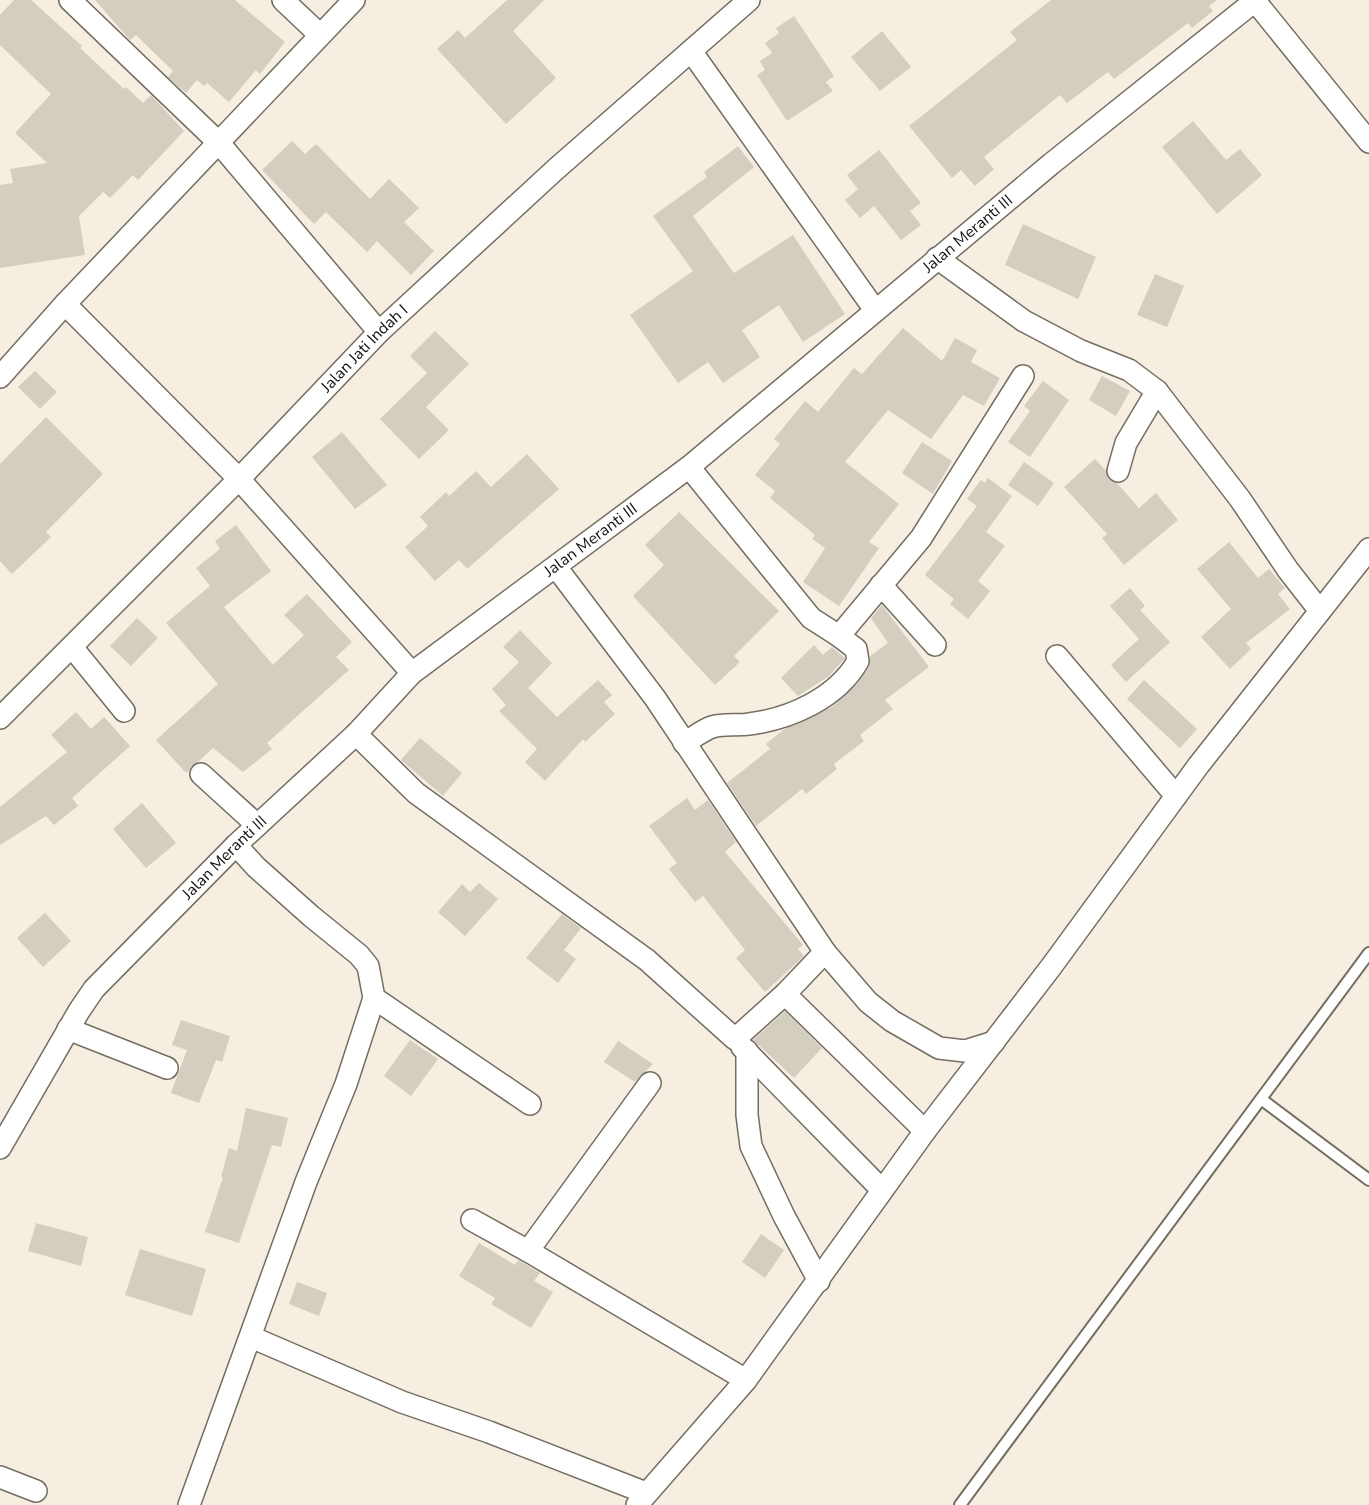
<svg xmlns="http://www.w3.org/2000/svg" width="1369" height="1505" font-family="'Nunito Sans',sans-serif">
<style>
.building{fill:#d4cec0}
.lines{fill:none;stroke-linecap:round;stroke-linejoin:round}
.service-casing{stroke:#746e61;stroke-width:14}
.minor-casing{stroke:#746e61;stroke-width:24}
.service{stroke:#fff;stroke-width:10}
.minor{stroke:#fff;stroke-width:21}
.labels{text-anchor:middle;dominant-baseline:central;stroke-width:4.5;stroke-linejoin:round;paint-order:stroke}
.street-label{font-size:16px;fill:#13110c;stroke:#fefdfa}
</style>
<rect width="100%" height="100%" fill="#f6efe1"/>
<g class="building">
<path d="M 14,0 L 31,0 L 82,46 L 80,48 L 124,89 L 126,87 L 143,103 L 151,95 L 184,131 L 138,180 L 133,175 L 110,198 L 103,192 L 79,216 L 85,255 L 0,268 L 0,185 L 13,183 L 10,169 L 47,163 L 15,133 L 51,94 L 0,45 L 0,15 Z"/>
<path d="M 95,0 L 235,0 L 285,42 L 260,74 L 256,70 L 229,102 L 207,83 L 204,86 L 197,80 L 186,93 L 168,77 L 173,71 L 136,35 L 130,40 Z"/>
<path d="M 507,0 L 544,0 L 513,31 L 556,78 L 506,124 L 437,49 L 458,30 L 465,38 Z"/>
<path d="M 1051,0 L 1217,0 L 1209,6 L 1213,11 L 1192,28 L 1188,23 L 1114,79 L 1108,72 L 1067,103 L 1060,95 L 984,157 L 994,169 L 975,186 L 961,170 L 952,178 L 909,126 L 1017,40 L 1010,32 Z"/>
<path d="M 794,16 L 834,76 L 826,82 L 833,91 L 787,121 L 757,75 L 765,70 L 760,61 L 772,53 L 765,43 L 779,33 L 776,28 Z"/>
<path d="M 882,31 L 911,67 L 880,91 L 851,57 Z"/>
<path d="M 1193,121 L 1226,160 L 1240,149 L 1262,175 L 1217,214 L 1162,147 Z"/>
<path d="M 292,141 L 305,154 L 316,144 L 370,199 L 389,179 L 419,208 L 404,222 L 434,251 L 411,275 L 377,241 L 367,252 L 326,212 L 314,224 L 262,170 Z"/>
<path d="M 738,146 L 754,167 L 693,216 L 734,273 L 793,235 L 845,314 L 803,342 L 779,305 L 742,330 L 760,357 L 723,383 L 708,362 L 678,383 L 630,315 L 693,271 L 653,216 L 707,177 L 704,172 Z"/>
<path d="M 879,150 L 921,203 L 910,211 L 921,225 L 901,240 L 874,206 L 860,218 L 845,200 L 858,189 L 847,175 Z"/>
<path d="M 1023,224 L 1096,257 L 1078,299 L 1005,265 Z"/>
<path d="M 1155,274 L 1184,286 L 1167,327 L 1137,315 Z"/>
<path d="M 903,328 L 942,361 L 955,338 L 977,350 L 971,362 L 1000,378 L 984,406 L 963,395 L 931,439 L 888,410 L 845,462 L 899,504 L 869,542 L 879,548 L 839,606 L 803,582 L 825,548 L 812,539 L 815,535 L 770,498 L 775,491 L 755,475 L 780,444 L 774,439 L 805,401 L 818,412 L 854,368 L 862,374 Z"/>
<path d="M 435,331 L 469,364 L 426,407 L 449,430 L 419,459 L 380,419 L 427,373 L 410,356 Z"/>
<path d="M 35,371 L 57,392 L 40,409 L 18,387 Z"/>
<path d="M 1102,376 L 1130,391 L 1116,416 L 1089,400 Z"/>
<path d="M 1043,381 L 1069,400 L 1030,457 L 1008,442 L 1030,411 L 1024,406 Z"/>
<path d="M 46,417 L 103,474 L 46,532 L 51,537 L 12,574 L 0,561 L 0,464 Z"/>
<path d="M 342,432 L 387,485 L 355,509 L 312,457 Z"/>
<path d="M 922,442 L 952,461 L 933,494 L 902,473 Z"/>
<path d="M 527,454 L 559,489 L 467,569 L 459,560 L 435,581 L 405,547 L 428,526 L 420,517 L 446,492 L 449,496 L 476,471 L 491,487 Z"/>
<path d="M 1095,459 L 1106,471 L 1108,479 L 1117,483 L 1139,508 L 1156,493 L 1178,520 L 1124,565 L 1102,538 L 1107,534 L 1064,487 Z"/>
<path d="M 1024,462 L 1054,483 L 1038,506 L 1008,485 Z"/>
<path d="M 988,478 L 1012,496 L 986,532 L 1005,546 L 978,581 L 990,591 L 968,619 L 950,604 L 954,599 L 925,575 L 977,506 L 967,499 L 981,480 L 985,483 Z"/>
<path d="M 679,512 L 779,611 L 734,656 L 740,662 L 715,685 L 633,596 L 664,565 L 645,545 Z"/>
<path d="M 236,525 L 271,571 L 224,607 L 273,665 L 304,635 L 284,615 L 307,594 L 352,642 L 336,657 L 349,670 L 267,743 L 272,749 L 243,772 L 213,748 L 186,773 L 156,740 L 218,684 L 166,623 L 210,586 L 196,568 L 220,549 L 215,541 Z"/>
<path d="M 1229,542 L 1258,578 L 1269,569 L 1285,588 L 1278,594 L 1290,609 L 1246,643 L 1251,649 L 1230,669 L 1201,637 L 1231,609 L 1197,569 Z"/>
<path d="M 1130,588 L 1145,606 L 1140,610 L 1170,642 L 1126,682 L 1111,665 L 1139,639 L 1110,606 Z"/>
<path d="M 882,605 L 929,667 L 885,700 L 893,709 L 860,735 L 864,741 L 834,764 L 837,769 L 806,794 L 802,789 L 756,826 L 727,783 L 770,749 L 766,744 L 783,730 L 832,707 L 858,683 L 869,667 L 870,656 L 888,643 L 871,618 Z"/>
<path d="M 137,618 L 158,638 L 131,666 L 110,646 Z"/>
<path d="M 520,630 L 552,663 L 528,688 L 557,717 L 598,680 L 612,695 L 604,702 L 615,714 L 585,742 L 583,739 L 545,781 L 525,762 L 537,749 L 499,711 L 506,705 L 492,689 L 519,662 L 503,647 Z"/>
<path d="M 814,645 L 823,655 L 832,647 L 845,658 L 829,676 L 798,696 L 781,678 Z"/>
<path d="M 1144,680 L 1197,729 L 1180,748 L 1127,699 Z"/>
<path d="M 76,712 L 91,729 L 104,717 L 130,746 L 72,798 L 78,806 L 54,825 L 46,816 L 0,845 L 0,807 L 67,752 L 51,735 Z"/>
<path d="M 420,738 L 462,773 L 443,796 L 401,760 Z"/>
<path d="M 687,798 L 695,810 L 708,800 L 736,842 L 725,852 L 803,945 L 798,949 L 804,956 L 765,992 L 736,958 L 745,950 L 703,896 L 695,902 L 669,869 L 677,863 L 649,826 Z"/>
<path d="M 142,803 L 176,843 L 146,868 L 113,829 Z"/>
<path d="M 479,883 L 498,899 L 465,936 L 438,912 L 462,884 L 470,892 Z"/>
<path d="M 45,913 L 71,941 L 43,967 L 17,938 Z"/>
<path d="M 562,914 L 581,928 L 564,950 L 576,959 L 558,983 L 526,958 Z"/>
<path d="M 785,1011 L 822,1048 L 794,1078 L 753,1040 Z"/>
<path d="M 181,1020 L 230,1036 L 222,1062 L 216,1060 L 199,1103 L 171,1093 L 187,1050 L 172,1045 Z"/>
<path d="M 410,1040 L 438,1059 L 411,1096 L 384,1076 Z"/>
<path d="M 618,1041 L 653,1064 L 635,1082 L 604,1062 Z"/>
<path d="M 246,1108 L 288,1118 L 281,1147 L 272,1145 L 239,1243 L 205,1232 L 223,1177 L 221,1177 L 229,1148 L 237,1151 Z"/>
<path d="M 36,1223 L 88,1237 L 81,1266 L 28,1251 Z"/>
<path d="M 761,1234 L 784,1250 L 765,1278 L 742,1262 Z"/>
<path d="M 479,1243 L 515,1265 L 518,1260 L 540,1273 L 534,1281 L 553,1292 L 531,1328 L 491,1304 L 495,1298 L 459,1276 Z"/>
<path d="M 140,1249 L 206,1269 L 192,1316 L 125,1295 Z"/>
<path d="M 297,1282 L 327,1293 L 319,1316 L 289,1304 Z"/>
</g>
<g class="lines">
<g class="service-casing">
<g id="service">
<path d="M 1261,1099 L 1369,1180"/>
<path d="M 960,1505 L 1369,953"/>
</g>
</g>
<g class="minor-casing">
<g id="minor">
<path d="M 70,0 L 219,143 L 379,332"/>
<path d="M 283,0 L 320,35"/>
<path d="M 1255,1 L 1369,142"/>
<path d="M 691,51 L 875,310"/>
<path d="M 937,258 L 1024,321 L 1081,351 L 1129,370 L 1157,391 L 1240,499 L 1288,570 L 1320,611"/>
<path d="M 65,304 L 239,479 L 412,673"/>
<path d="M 0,377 L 65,304 L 354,0"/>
<path d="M 689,467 L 811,618 L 839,636 L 921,538 L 1023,376"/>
<path d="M 1118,471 L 1126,443 L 1157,391"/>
<path d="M 881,585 L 935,645"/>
<path d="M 72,647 L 124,711"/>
<path d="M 1057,656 L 1176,796"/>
<path id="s1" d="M 0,718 L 239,479 L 379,332 L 556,169 L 749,0"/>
<path d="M 356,734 L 416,793 L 647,960 L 735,1039 L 785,994 L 825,952 L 655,698 L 556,567"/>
<path d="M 684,743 C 693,738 703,730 712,727 C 724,723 737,726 749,724 C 790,719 837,698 858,661 L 856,649 L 839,636"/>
<path d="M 201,774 L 257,825"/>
<path d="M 825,952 L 868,1002 L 892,1021 L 939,1048 L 965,1051 L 994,1042"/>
<path d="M 785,994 L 925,1131"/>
<path d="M 374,998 L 530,1104"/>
<path d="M 68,1029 L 167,1068"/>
<path d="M 742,1047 L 882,1190"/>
<path d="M 747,1051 L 747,1115 L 751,1146 L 784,1216 L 819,1281"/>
<path d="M 650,1083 L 528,1251 L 746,1380"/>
<path id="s2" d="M 0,1148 L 79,1011 L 94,989 L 236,845 L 356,734 L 412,673 L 689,467 L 1051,164 L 1256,0"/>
<path d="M 472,1220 L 528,1251"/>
<path d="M 251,1337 L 402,1402 L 489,1432 L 646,1493"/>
<path d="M 0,1477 L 36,1491"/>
<path d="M 189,1505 L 306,1182 L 346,1084 L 374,998 L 368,966 L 359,955 L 311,916 L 256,867 L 236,845"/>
<path d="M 637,1505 L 746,1380 L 925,1131 L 1051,967 L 1198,766 L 1369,549"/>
</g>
</g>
<use href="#service" class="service"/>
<use href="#minor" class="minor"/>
</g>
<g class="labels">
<g class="street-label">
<text stroke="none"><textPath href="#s2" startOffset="1342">Jalan Meranti III</textPath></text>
<text stroke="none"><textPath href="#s1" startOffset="519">Jalan Jati Indah I</textPath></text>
<text stroke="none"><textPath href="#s2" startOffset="856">Jalan Meranti III</textPath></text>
<text stroke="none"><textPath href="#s2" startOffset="370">Jalan Meranti III</textPath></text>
</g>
</g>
</svg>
